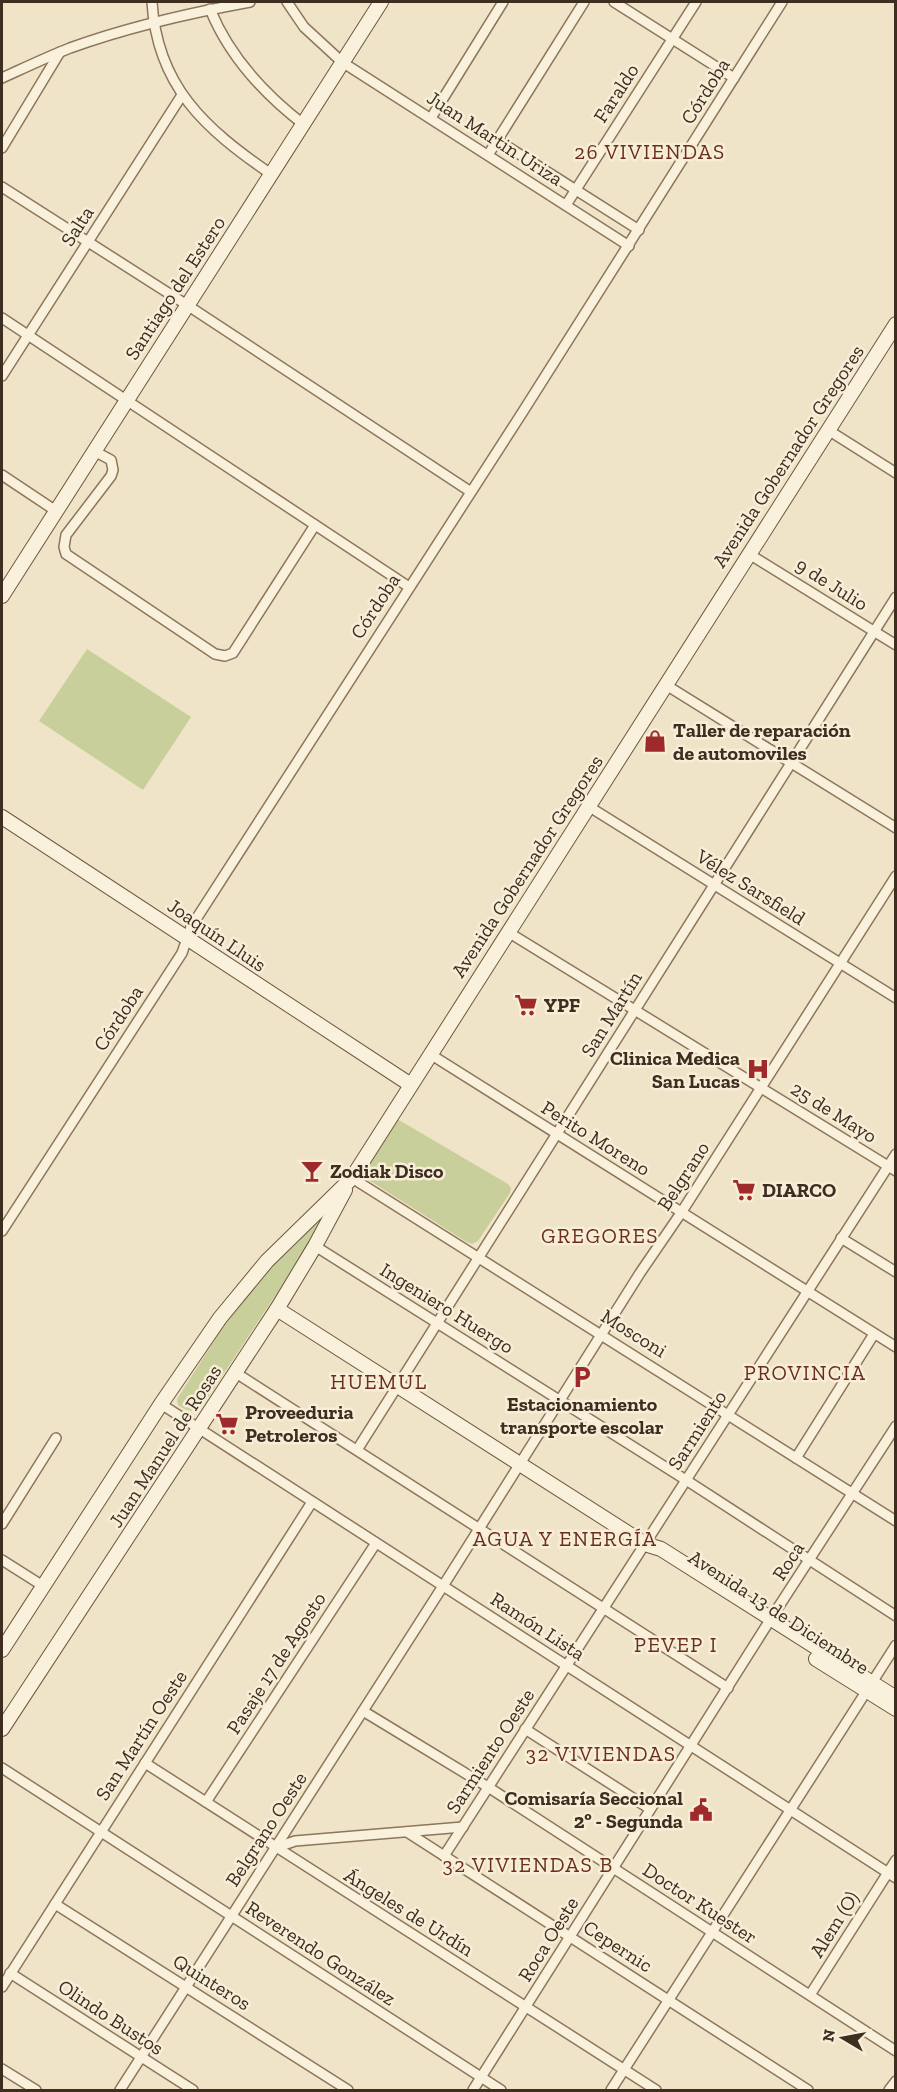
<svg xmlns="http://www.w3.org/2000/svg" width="897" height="2092" font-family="'Zilla Slab',serif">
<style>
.green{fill:#c9cf9b}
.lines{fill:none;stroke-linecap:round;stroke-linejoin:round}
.street-casing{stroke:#8d765c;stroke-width:12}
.secondary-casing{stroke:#6f573f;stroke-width:16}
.street{stroke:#faf1dc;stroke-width:9}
.secondary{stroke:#faf1dc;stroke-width:14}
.labels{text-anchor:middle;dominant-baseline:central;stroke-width:5;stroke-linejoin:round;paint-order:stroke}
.street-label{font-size:20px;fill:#3d2e20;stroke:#f7eed8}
.poi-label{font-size:20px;font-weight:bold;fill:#3d2e20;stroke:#f7eed8;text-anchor:start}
.neighbourhood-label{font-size:21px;letter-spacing:1.5px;fill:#6b2e1e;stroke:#f7eed8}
</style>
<rect width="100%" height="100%" fill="#f0e4c8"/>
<g class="green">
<path d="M 87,649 L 191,717 L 143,790 L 39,721 Z"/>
<path d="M 399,1120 L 508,1184 L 511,1188 L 510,1193 L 478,1241 L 472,1244 L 465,1241 L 364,1177 L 363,1170 L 394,1122 Z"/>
<path d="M 329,1205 L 331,1211 L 203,1405 C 195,1413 188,1412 178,1405 L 177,1399 L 237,1305 L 261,1275 Z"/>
</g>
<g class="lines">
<g class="street-casing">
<g id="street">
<path d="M 152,2 C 157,86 205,129 271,174"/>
<path d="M 287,2 L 304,27 L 342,62 L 629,246"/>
<path d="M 614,2 L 734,78"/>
<path d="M 210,9 C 229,56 263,93 303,124"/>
<path d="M 2,78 C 24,68 47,57 70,48 C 128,27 189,13 250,2"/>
<path d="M 431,118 L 503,2"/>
<path d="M 497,140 L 639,230"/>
<path d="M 2,148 L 60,52"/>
<path d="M 488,155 L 584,2"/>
<path d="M 2,187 L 187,305 L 471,492"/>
<path d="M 566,205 L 696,2"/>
<path d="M 2,318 L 409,587"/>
<path d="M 2,376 L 182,95"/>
<path d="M 828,430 L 896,473"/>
<path d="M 94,451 L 111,460 L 113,470 L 111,476 L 66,535 L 64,547 L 66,554 L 215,654 L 225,656 L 233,653 L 315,525"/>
<path d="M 2,475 L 56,511"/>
<path d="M 749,554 L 896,645"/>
<path d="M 666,685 L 896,828"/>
<path d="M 588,806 L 896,998"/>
<path d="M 508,932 L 896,1171"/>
<path d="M 430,1054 L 896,1347"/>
<path d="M 352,1178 L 896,1521"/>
<path d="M 2,1231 L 182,953 L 191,927 L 522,413 L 782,2"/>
<path d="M 841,1238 L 896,1272"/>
<path d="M 315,1246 L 686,1480 L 896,1616"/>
<path d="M 236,1373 L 728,1688"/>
<path d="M 161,1404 L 896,1878"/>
<path d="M 357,1450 L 896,597"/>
<path d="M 796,1458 L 874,1334"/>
<path d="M 2,1524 L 56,1438"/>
<path d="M 2,1560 L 43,1586"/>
<path d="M 363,1711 L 488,1787 L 896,2051"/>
<path d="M 525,1729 L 650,1809"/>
<path d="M 145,1763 L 656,2090"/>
<path d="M 2,1768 L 501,2090"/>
<path d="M 206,1802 L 376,1543"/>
<path d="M 407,1832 L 808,2090"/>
<path d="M 275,1848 L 295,1841 L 463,1827"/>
<path d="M 444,1856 L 896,1154"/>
<path d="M 55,1904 L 348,2090"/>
<path d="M 10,1973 L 193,2090"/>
<path d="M 2,1987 L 312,1502"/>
<path d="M 810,1995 L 896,1860"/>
<path d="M 2,2069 L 36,2090"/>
<path d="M 120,2090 L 443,1586 L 640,1273 L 681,1213 L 896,876"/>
<path d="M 473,2090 L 770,1620 L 896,1426"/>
<path d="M 611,2090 L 896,1645"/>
<path d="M 889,2090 L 896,2081"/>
</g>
</g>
<g class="secondary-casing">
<g id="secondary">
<path d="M 2,596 L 381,2"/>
<path d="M 2,817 L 411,1085"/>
<path d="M 277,1309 L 645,1544 L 661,1549 L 896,1698"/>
<path d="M 2,1650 L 161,1404 L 220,1318 L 267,1261 L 352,1178 L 896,324"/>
<path d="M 816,1659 L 896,1709"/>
<path d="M 2,1729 L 277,1309 L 315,1246 L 345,1190"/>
</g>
</g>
<use href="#street" class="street"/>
<use href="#secondary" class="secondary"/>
</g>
<defs>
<g id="shop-bare" transform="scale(1.8)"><path d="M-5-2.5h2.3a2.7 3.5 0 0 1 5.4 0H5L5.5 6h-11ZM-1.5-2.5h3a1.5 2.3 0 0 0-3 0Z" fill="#9e2a2b" stroke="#f7eed8" stroke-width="2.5" paint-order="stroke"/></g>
<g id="supermarket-bare" transform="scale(1.8)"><path d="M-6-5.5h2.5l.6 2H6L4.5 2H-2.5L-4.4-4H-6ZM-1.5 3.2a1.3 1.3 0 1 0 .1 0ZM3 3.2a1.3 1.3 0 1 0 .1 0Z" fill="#9e2a2b" stroke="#f7eed8" stroke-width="2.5" paint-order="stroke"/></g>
<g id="hospital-bare" transform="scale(1.8)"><path d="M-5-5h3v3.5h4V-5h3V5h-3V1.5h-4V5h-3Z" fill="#9e2a2b" stroke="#f7eed8" stroke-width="2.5" paint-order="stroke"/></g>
<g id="bar-bare" transform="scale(1.8)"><path d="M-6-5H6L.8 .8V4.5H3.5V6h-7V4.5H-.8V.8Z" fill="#9e2a2b" stroke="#f7eed8" stroke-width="2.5" paint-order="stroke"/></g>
<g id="parking-bare" transform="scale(1.8)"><path d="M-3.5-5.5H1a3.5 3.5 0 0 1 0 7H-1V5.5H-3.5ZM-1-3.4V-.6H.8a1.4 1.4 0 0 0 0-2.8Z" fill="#9e2a2b" stroke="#f7eed8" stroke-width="2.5" paint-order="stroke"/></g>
<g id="civic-bare" transform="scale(1.8)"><path d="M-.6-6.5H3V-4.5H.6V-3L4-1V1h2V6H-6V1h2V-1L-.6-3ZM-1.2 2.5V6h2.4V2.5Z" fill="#9e2a2b" stroke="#f7eed8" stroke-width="2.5" paint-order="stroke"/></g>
</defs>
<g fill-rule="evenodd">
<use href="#shop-bare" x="655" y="741"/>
<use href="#supermarket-bare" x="526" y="1005"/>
<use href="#hospital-bare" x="758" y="1069"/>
<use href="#bar-bare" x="312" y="1171"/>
<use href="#supermarket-bare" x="744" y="1190"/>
<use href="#parking-bare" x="582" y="1377"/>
<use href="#supermarket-bare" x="227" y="1424"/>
<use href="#civic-bare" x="701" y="1810"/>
</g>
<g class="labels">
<g class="street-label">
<text transform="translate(705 91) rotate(-58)">Córdoba</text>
<text transform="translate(616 93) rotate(-57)">Faraldo</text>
<text transform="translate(495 138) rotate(33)">Juan Martin Uriza</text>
<text transform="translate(77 226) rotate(-57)">Salta</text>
<text transform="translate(175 288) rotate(-57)">Santiago del Estero</text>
<text transform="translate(788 456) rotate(-57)">Avenida Gobernador Gregores</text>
<text transform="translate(832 584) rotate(32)">9 de Julio</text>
<text transform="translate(375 606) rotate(-57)">Córdoba</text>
<text transform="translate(527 866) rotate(-57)">Avenida Gobernador Gregores</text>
<text transform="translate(751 887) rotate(32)">Vélez Sarsfield</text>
<text transform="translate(217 935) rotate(34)">Joaquín Lluis</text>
<text transform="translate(611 1014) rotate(-58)">San Martín</text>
<text transform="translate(118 1018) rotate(-57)">Córdoba</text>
<text transform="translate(834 1112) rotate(32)">25 de Mayo</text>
<text transform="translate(596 1138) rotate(32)">Perito Moreno</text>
<text transform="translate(683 1176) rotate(-57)">Belgrano</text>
<text transform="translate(447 1308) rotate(32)">Ingeniero Huergo</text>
<text transform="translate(634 1333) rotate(32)">Mosconi</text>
<text transform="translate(697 1430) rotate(-57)">Sarmiento</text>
<text transform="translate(165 1446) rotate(-57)">Juan Manuel de Rosas</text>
<text transform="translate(788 1561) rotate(-57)">Roca</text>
<text transform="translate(779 1612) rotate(33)">Avenida 13 de Diciembre</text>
<text transform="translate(538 1626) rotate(33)">Ramón Lista</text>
<text transform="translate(276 1663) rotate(-57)">Pasaje 17 de Agosto</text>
<text transform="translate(141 1735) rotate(-57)">San Martín Oeste</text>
<text transform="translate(490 1751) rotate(-57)">Sarmiento Oeste</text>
<text transform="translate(266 1829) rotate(-57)">Belgrano Oeste</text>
<text transform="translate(700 1903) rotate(33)">Doctor Kuester</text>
<text transform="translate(409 1912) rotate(32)">Ángeles de Urdín</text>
<text transform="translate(834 1924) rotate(-58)">Alem (O)</text>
<text transform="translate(548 1939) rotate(-58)">Roca Oeste</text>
<text transform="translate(618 1946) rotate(33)">Cepernic</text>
<text transform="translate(321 1953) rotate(33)">Reverendo González</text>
<text transform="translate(212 1982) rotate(32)">Quinteros</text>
<text transform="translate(111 2017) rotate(33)">Olindo Bustos</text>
</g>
<g class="poi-label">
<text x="673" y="730">Taller de reparación<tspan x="673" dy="23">de automoviles</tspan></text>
<text x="544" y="1005">YPF</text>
<text x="740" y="1058" text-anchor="end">Clinica Medica<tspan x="740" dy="23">San Lucas</tspan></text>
<text x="330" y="1171">Zodiak Disco</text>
<text x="762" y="1190">DIARCO</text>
<text x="582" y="1404" text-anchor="middle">Estacionamiento<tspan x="582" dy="23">transporte escolar</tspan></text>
<text x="245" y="1412">Proveeduria<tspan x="245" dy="23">Petroleros</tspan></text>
<text x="683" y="1798" text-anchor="end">Comisaría Seccional<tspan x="683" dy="23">2º - Segunda</tspan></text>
</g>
<g class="neighbourhood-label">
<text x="650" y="151">26 VIVIENDAS</text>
<text x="600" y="1235">GREGORES</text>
<text x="805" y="1372">PROVINCIA</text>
<text x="379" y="1381">HUEMUL</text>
<text x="565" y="1538">AGUA Y ENERGÍA</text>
<text x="676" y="1644">PEVEP I</text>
<text x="601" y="1753">32 VIVIENDAS</text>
<text x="528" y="1864">32 VIVIENDAS B</text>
</g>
</g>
<rect width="897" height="2092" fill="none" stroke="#3d2e20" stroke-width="6"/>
<g transform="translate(843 2038) rotate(280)" stroke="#f7eed8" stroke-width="4.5" paint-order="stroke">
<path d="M0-4.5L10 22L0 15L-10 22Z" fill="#3d2e20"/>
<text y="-9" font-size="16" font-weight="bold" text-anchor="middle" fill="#3d2e20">N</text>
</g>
</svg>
